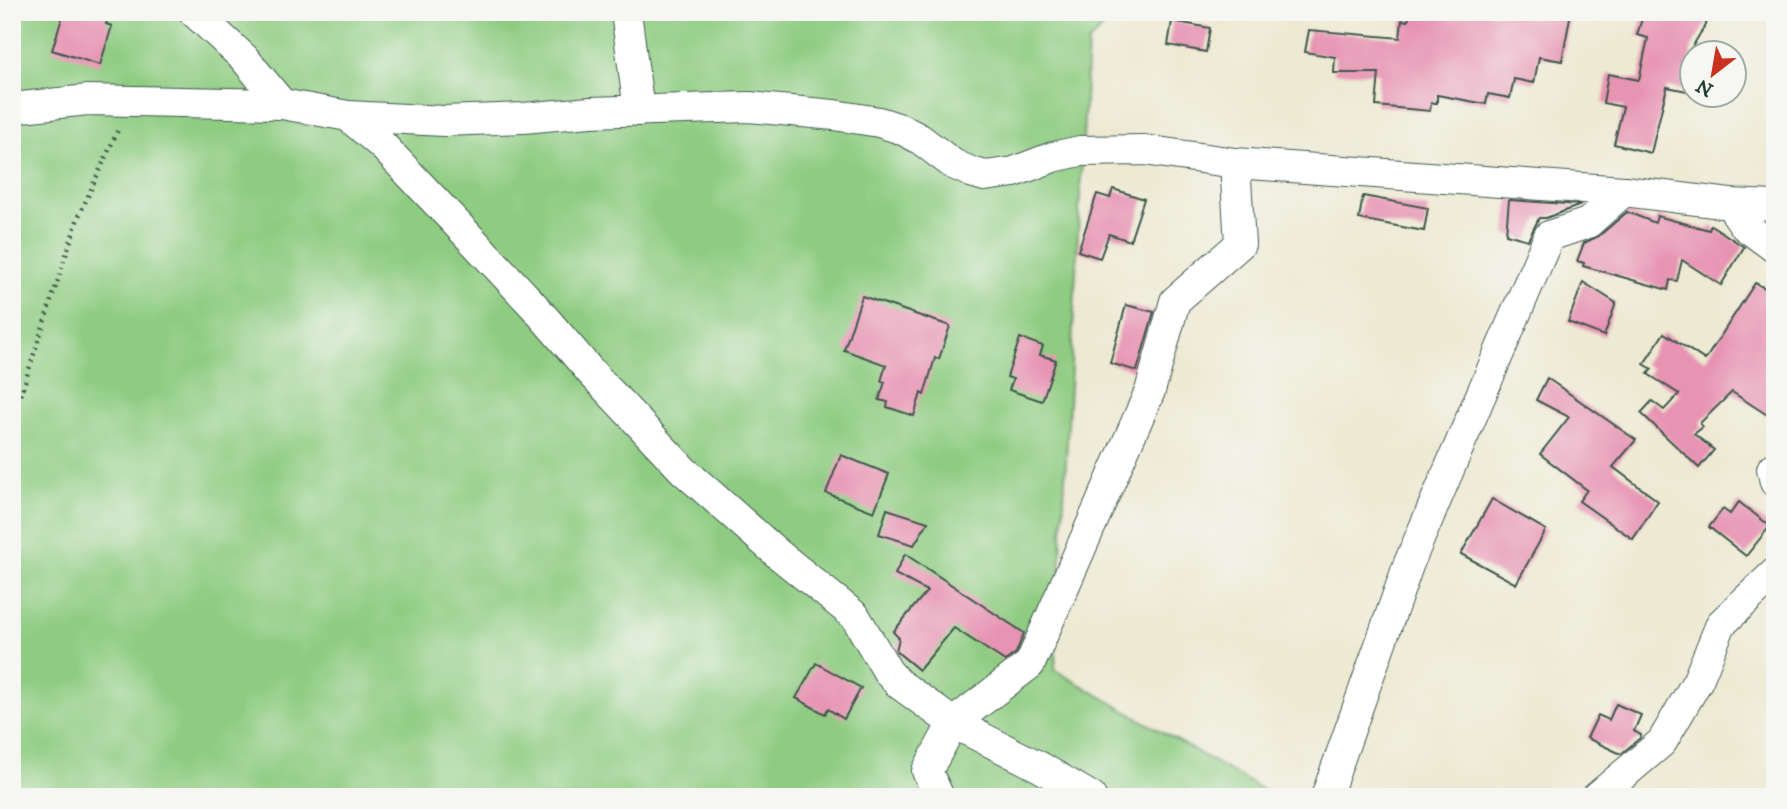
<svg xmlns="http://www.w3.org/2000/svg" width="1787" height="809" font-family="'IM FELL DW Pica',serif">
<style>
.green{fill:#8ecc81;stroke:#56845a;stroke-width:2}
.building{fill:#e794b3}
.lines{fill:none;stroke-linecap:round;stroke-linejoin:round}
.minor-casing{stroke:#3e574c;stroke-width:32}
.path{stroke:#3e574c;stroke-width:4.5;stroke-dasharray:2 5;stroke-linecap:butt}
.minor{stroke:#fff;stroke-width:30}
</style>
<rect width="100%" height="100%" fill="#f6f6f2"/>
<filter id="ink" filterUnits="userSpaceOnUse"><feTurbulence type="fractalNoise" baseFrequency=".0143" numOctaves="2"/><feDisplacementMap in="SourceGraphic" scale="14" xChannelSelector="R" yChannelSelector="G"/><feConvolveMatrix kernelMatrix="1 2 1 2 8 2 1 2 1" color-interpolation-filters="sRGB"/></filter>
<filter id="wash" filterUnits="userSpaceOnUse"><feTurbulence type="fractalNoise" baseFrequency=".00686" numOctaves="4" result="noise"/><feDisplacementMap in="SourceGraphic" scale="28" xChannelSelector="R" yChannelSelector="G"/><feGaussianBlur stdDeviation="1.57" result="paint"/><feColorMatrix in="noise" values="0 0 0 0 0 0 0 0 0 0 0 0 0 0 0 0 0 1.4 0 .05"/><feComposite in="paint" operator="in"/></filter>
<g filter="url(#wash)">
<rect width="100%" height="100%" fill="#ede9d2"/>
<path class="green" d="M 12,12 L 1117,12 L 1088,43 L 1055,670 L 1275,797 L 12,797 Z"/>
<g id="blocks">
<g class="building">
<path d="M 64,12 L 110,12 L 106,24 L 112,26 L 100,65 L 52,50 Z"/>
<path d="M 1410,12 L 1571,12 L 1562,61 L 1539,57 L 1534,83 L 1514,79 L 1510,98 L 1488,94 L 1486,104 L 1437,95 L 1437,103 L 1431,103 L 1430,111 L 1376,106 L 1379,73 L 1334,73 L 1335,57 L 1305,52 L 1309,30 L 1400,38 L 1402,20 L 1408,21 Z"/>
<path d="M 1644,12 L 1713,12 L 1691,49 L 1692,92 L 1667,87 L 1651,153 L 1614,144 L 1623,107 L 1603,103 L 1608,74 L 1639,80 L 1648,38 L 1637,35 Z"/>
<path d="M 1172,21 L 1210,28 L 1206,52 L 1168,45 Z"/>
<path d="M 1113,189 L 1144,199 L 1130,241 L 1109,234 L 1100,258 L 1078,251 L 1097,194 L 1110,198 Z"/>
<path d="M 1363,196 L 1428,208 L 1424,231 L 1359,219 Z"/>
<path d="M 1509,200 L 1581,205 L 1546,218 L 1539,218 L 1528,240 L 1506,234 Z"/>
<path d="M 1627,212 L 1655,223 L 1657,216 L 1709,230 L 1711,225 L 1744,247 L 1721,285 L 1682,260 L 1677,281 L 1670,280 L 1668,290 L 1583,266 L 1584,263 L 1577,261 L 1584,243 L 1599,236 Z"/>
<path d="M 1583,282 L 1616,303 L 1604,336 L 1568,322 Z"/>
<path d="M 1755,283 L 1775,293 L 1775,420 L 1732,392 L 1700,423 L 1703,427 L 1694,434 L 1714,450 L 1699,468 L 1641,413 L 1652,401 L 1664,410 L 1679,394 L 1648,374 L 1652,369 L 1644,364 L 1664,333 L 1705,360 Z"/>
<path d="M 862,296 L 950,326 L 939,359 L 935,358 L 924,395 L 921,393 L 914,416 L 887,407 L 888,402 L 879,400 L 885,382 L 881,381 L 886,365 L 844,350 Z"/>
<path d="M 1126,305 L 1154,312 L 1137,371 L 1110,363 Z"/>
<path d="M 1020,338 L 1043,346 L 1040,355 L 1056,360 L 1042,401 L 1009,390 L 1013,379 L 1007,377 Z"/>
<path d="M 1547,378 L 1636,440 L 1613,467 L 1658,501 L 1633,539 L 1579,501 L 1587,490 L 1540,454 L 1569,417 L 1536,400 Z"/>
<path d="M 841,455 L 889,474 L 874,512 L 826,493 Z"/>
<path d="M 1492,499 L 1546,530 L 1516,584 L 1461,554 Z"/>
<path d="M 1739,502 L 1770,526 L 1746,556 L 1709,527 L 1723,509 L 1730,514 Z"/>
<path d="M 887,509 L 928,522 L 914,545 L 879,534 Z"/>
<path d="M 905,554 L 1024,633 L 1016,653 L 1005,661 L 954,628 L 919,670 L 896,651 L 899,638 L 893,632 L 927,591 L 895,574 Z"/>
<path d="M 816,663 L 861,688 L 844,719 L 828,709 L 825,714 L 796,698 Z"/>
<path d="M 1616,704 L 1641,715 L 1634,731 L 1641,735 L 1640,738 L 1621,754 L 1587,738 L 1598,715 L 1609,720 Z"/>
</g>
</g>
</g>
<g filter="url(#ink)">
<use href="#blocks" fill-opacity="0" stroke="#3e574c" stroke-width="2"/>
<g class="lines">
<g class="minor-casing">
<g id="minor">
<path d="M 194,12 L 244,58 L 282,104"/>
<path d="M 626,12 L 639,111"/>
<path d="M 12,108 L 88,100 L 282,104 L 348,116 L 444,121 L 523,118 L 590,112 L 749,107 L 834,115 L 879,122 L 901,129 L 920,139 L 953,164 L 971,172 L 985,176 L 1014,172 L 1053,157 L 1080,151 L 1144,150 L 1235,163 L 1624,191 L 1730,204 L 1775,206"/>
<path d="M 348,116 L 382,145 L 475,243 L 534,306 L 590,371 L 683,470 L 778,554 L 855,616 L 888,672 L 898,683 L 953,723 L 1040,767 L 1091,797"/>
<path d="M 1730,204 L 1745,226 L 1775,248"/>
<path d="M 1775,468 L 1772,469 L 1775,482"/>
<path d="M 939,797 L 927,771 L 953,723 L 1030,664 L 1150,391 L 1175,301 L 1240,244 L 1235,163"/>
<path d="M 1326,797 L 1409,563 L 1549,236 L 1588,223 L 1624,191"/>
<path d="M 1597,797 L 1662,742 L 1698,680 L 1721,624 L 1775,573"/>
</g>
</g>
<path class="path" d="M 12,422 L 78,218 L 118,130"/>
<use href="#minor" class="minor"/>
</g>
</g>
<rect width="1787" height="809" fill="none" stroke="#f6f6f2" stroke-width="42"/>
<g transform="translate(1713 74) rotate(211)"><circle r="33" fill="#f6f6f2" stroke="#a0aca6" stroke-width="2"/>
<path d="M0-5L12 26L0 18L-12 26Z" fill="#c8321e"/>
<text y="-10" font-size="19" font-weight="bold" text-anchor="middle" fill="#1f3d34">N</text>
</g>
</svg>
